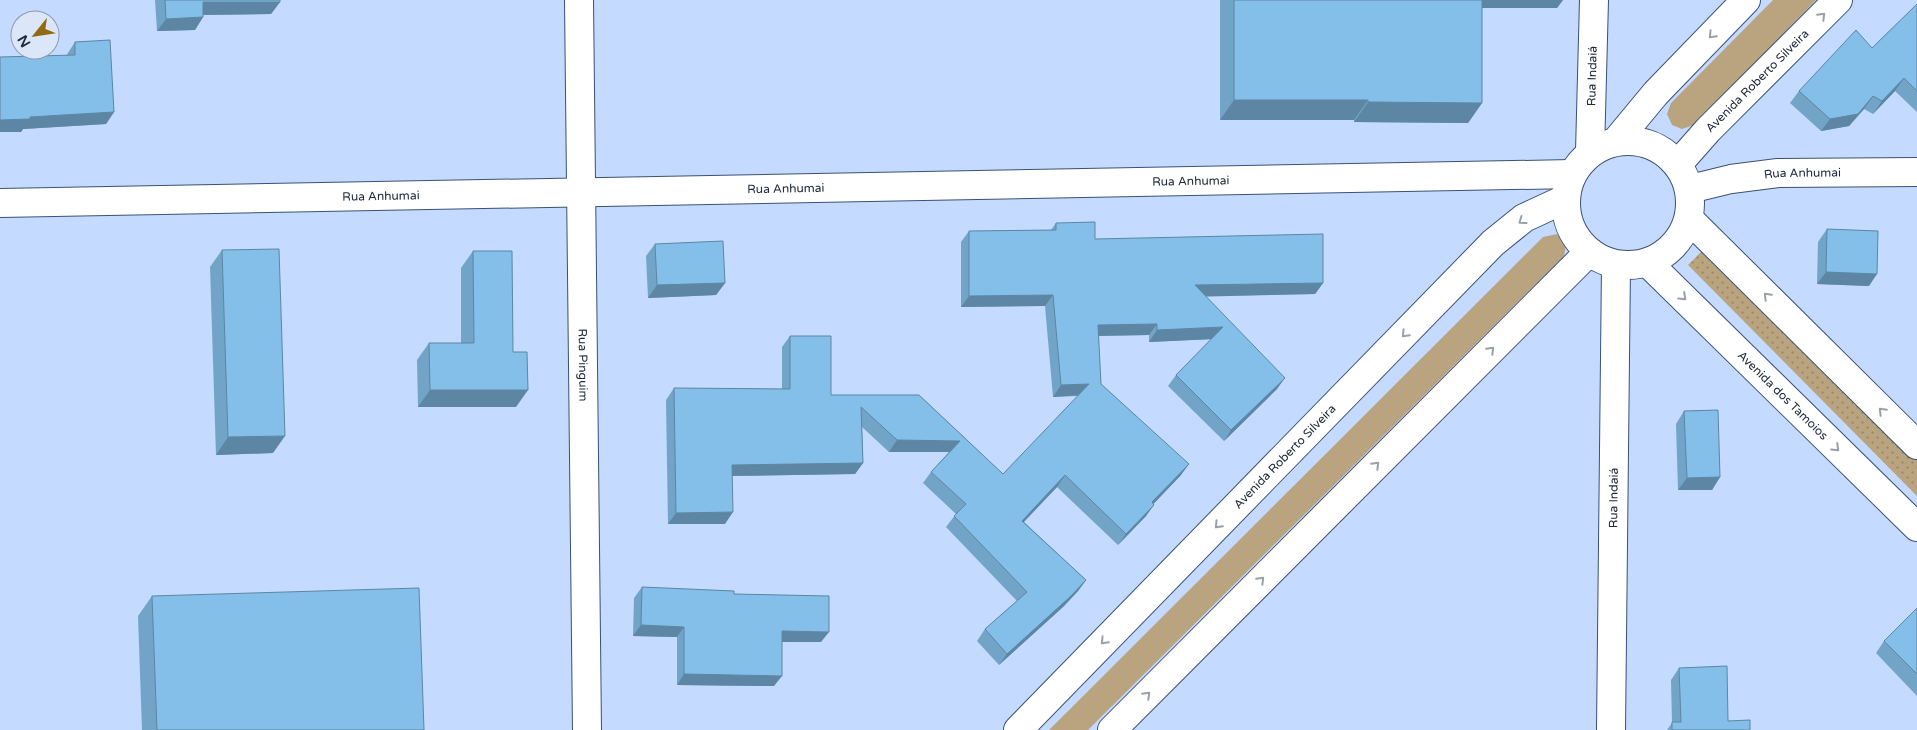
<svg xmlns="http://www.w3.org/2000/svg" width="1917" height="730" font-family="'Varela Round',sans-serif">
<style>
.green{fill:#baa47f}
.park{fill:url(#park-dots)}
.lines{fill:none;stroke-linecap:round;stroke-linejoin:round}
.street-casing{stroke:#3a5177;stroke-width:30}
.secondary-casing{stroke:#3a5177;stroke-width:30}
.street{stroke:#fff;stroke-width:28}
.secondary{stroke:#fff;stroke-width:28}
.wall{fill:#72a4c8}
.shaded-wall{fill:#5c86a3}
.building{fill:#84bfe9;stroke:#5c86a3}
.oneway{stroke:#9b9fa7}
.labels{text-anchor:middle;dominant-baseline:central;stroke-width:4;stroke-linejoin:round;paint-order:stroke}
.street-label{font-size:12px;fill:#202a3b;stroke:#dbe6f9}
</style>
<defs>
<pattern id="park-dots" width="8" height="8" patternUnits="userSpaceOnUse" patternTransform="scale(1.25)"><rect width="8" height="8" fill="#baa47f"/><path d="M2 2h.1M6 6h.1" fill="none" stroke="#978669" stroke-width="1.8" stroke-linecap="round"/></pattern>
</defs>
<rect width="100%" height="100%" fill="#c4dafe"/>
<g class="green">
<path d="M 1773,0 L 1816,0 L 1694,125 L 1682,129 L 1672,125 L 1667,114 L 1671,103 Z"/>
<path d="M 1557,234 L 1566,245 L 1564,256 L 1088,730 L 1049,730 L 1543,237 Z"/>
</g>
<path class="park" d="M 1708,245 L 1917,454 L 1917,496 L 1688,265 Z"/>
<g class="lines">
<g class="street-casing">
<g id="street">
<path id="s1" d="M 579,0 L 587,730"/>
<path id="s2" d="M 1590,152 L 1594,0"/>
<path id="s3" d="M 1690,189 L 1731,179 L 1778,173 L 1917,172"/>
<path id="s4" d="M 0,203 L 1572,174"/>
<path id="s5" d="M 1611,730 L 1616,265"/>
</g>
</g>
<g class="secondary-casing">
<g id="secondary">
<path d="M 1617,140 L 1656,93 L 1746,0"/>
<circle cx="1628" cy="203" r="62"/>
<path id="s6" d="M 1678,164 L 1708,130 L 1838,0"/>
<path d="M 1690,220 L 1917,445"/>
<path id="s7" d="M 1648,263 L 1917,527"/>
<path id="s8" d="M 1018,730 L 1493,243 L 1524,218 L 1565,199"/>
<path d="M 1112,730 L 1588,253"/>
</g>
</g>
<use href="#street" class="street"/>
<use href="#secondary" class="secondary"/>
</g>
<g class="wall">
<path d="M 155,0 L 280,0 L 280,2 L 271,14 L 203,15 L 203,17 L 195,30 L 157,31 Z"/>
<path d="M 1220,0 L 1563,0 L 1557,8 L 1482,8 L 1482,103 L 1468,123 L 1354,122 L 1354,120 L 1220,120 Z"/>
<path d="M 1917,4 L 1917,112 L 1895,91 L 1873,114 L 1864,109 L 1849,126 L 1821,131 L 1790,103 L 1799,91 L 1872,48 Z"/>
<path d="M 75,42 L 114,112 L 106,124 L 23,129 L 21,132 L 0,132 L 0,57 L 66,56 Z"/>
<path d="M 1056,223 L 1095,239 L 1323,283 L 1315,294 L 1206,296 L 1277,389 L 1224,441 L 1168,386 L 1176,375 L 1212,339 L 1149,342 L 1149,335 L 1098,336 L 1101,384 L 1181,475 L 1153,504 L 1146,516 L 1118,545 L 1057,487 L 1024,522 L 1086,580 L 1078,591 L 1063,607 L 999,665 L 977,641 L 985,629 L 1017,601 L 946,527 L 956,514 L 923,483 L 931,472 L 949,452 L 889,452 L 862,427 L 863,463 L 855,474 L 732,476 L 725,524 L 668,524 L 666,400 L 674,388 L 782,389 L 782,347 L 790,336 L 831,395 L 919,395 L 1003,474 L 1078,396 L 1053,397 L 1045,306 L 961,307 L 961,242 L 969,231 L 1051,230 Z"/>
<path d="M 1827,229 L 1869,286 L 1817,284 L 1818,242 Z"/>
<path d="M 655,244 L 725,283 L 716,295 L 648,298 L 646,256 Z"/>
<path d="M 222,250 L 273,453 L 216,455 L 210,267 Z"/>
<path d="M 473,251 L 513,352 L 516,407 L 418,407 L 417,360 L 429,343 L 461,343 L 461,268 Z"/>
<path d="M 1684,411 L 1720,477 L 1712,490 L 1678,490 L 1676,424 Z"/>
<path d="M 642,587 L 734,594 L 821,642 L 782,642 L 774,686 L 677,685 L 677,637 L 633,636 L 634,598 Z"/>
<path d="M 152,596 L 424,730 L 142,730 L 138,616 Z"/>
<path d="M 1917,608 L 1917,696 L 1876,653 L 1884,641 Z"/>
<path d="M 1679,668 L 1728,721 L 1750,730 L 1667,730 L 1672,723 L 1671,680 Z"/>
</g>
<g class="shaded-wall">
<path d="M 1474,0 L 1563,0 L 1557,8 L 1468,8 Z"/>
<path d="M 203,2 L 280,2 L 271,14 L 194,15 Z"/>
<path d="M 203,17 L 195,30 L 157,31 L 166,19 Z"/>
<path d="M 1904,78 L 1895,91 L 1873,114 L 1882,101 Z"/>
<path d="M 1873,96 L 1864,109 L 1849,126 L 1821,131 L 1830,119 Z"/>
<path d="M 1234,100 L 1368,100 L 1354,120 L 1220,120 Z"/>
<path d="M 1368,102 L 1482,103 L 1468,123 L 1354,122 Z"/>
<path d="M 114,112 L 106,124 L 23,129 L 21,132 L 0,132 L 0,120 L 30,117 Z"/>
<path d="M 1826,272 L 1877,274 L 1869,286 L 1817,284 Z"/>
<path d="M 725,283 L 716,295 L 648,298 L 657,285 Z"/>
<path d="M 1323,283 L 1315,294 L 1187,297 L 1195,285 Z"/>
<path d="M 1053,295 L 1045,306 L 961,307 L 969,296 Z"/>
<path d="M 1157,324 L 1149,335 L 1090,336 L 1098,325 Z"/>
<path d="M 1223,327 L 1215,339 L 1149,342 L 1157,330 Z"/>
<path d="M 1285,378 L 1277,389 L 1224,441 L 1231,430 Z"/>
<path d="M 1089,384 L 1081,395 L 1053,397 L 1061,385 Z"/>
<path d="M 430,390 L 528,390 L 516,407 L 418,407 Z"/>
<path d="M 285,436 L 273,453 L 216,455 L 228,437 Z"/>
<path d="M 897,440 L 960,441 L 952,452 L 889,452 Z"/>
<path d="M 863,463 L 855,474 L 724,476 L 732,465 Z"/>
<path d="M 1189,464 L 1181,475 L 1144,514 L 1152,502 Z"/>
<path d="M 1065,475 L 1057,487 L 1014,532 L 1022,521 Z"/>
<path d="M 1720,477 L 1712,490 L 1678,490 L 1687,478 Z"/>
<path d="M 1154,505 L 1146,516 L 1118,545 L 1126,534 Z"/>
<path d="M 733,512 L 725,524 L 668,524 L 676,513 Z"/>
<path d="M 1086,580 L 1078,591 L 1063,607 L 999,665 L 1007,654 Z"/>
<path d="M 641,625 L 684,627 L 677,637 L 633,636 Z"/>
<path d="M 782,631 L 829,632 L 821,642 L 775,642 Z"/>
<path d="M 684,674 L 782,676 L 774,686 L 677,685 Z"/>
</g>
<g class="building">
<path d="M 165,0 L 280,0 L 280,2 L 203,2 L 203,17 L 166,19 Z"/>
<path d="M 1234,0 L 1482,0 L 1482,103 L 1368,102 L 1368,100 L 1234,100 Z"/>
<path d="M 1917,4 L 1917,91 L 1904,78 L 1882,101 L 1873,96 L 1858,114 L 1830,119 L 1799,91 L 1856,30 L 1872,48 Z"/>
<path d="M 110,40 L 114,112 L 30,117 L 30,119 L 0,120 L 0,57 L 75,55 L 75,42 Z"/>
<path d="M 1095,222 L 1095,239 L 1323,234 L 1323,283 L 1195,285 L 1285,378 L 1231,430 L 1176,375 L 1223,327 L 1157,330 L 1157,324 L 1098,325 L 1101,384 L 1189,464 L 1152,502 L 1154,505 L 1126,534 L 1065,475 L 1022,521 L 1086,580 L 1071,596 L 1007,654 L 985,629 L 1027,592 L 954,516 L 966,504 L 931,472 L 960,441 L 897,440 L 861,407 L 863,463 L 732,465 L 733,512 L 676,513 L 674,388 L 790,389 L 790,336 L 831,336 L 831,395 L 919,395 L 1003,474 L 1089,384 L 1061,385 L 1053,295 L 969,296 L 969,231 L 1056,230 L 1056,223 Z"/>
<path d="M 1827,229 L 1878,231 L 1877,274 L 1826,272 Z"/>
<path d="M 723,241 L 725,283 L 657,285 L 655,244 Z"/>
<path d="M 279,249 L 285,436 L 228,437 L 222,250 Z"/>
<path d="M 473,251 L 512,251 L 513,352 L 527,352 L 528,390 L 430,390 L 429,343 L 474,343 Z"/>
<path d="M 1718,410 L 1720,477 L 1687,478 L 1684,411 Z"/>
<path d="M 642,587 L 734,591 L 734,594 L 829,596 L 829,632 L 782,631 L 782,676 L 684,674 L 684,627 L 641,625 Z"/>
<path d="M 419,588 L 424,730 L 157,730 L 152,596 Z"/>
<path d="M 1917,608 L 1917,674 L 1884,641 Z"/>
<path d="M 1727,666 L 1728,721 L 1750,720 L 1750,730 L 1672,730 L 1672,722 L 1681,722 L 1679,668 Z"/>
</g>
<defs><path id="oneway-chevron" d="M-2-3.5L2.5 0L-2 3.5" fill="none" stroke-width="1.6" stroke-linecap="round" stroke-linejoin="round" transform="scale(1.25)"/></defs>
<g class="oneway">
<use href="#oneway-chevron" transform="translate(1822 16) rotate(-45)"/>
<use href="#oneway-chevron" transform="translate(1712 35) rotate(134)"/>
<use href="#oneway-chevron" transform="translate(1522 221) rotate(144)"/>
<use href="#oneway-chevron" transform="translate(1767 296) rotate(-135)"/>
<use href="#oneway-chevron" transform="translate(1683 297) rotate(44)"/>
<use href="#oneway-chevron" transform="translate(1405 334) rotate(134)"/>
<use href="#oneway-chevron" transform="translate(1491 350) rotate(-45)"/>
<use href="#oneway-chevron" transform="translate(1882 411) rotate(-135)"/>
<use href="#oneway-chevron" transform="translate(1836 448) rotate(44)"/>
<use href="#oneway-chevron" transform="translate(1376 465) rotate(-45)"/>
<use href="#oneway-chevron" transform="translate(1218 525) rotate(134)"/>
<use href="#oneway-chevron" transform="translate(1261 580) rotate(-45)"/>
<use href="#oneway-chevron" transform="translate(1104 641) rotate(134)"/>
<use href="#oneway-chevron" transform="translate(1147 695) rotate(-45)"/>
</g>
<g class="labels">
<g class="street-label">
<text stroke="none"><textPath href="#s2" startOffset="76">Rua Indaiá</textPath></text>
<text stroke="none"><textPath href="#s6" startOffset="115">Avenida Roberto Silveira</textPath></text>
<text stroke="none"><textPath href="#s3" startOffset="114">Rua Anhumai</textPath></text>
<text stroke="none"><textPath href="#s4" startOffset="1191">Rua Anhumai</textPath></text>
<text stroke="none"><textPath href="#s4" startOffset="786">Rua Anhumai</textPath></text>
<text stroke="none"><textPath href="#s4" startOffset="381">Rua Anhumai</textPath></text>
<text stroke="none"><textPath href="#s1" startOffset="365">Rua Pinguim</textPath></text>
<text stroke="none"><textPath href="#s7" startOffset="189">Avenida dos Tamoios</textPath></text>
<text stroke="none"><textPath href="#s8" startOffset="382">Avenida Roberto Silveira</textPath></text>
<text stroke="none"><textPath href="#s5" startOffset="232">Rua Indaiá</textPath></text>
</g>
</g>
<g transform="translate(35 35) rotate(240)"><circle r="24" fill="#dbe6f9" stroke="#909bad"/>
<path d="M0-4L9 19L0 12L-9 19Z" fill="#916910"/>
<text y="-8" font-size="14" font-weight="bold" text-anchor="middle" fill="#202a3b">N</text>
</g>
</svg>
